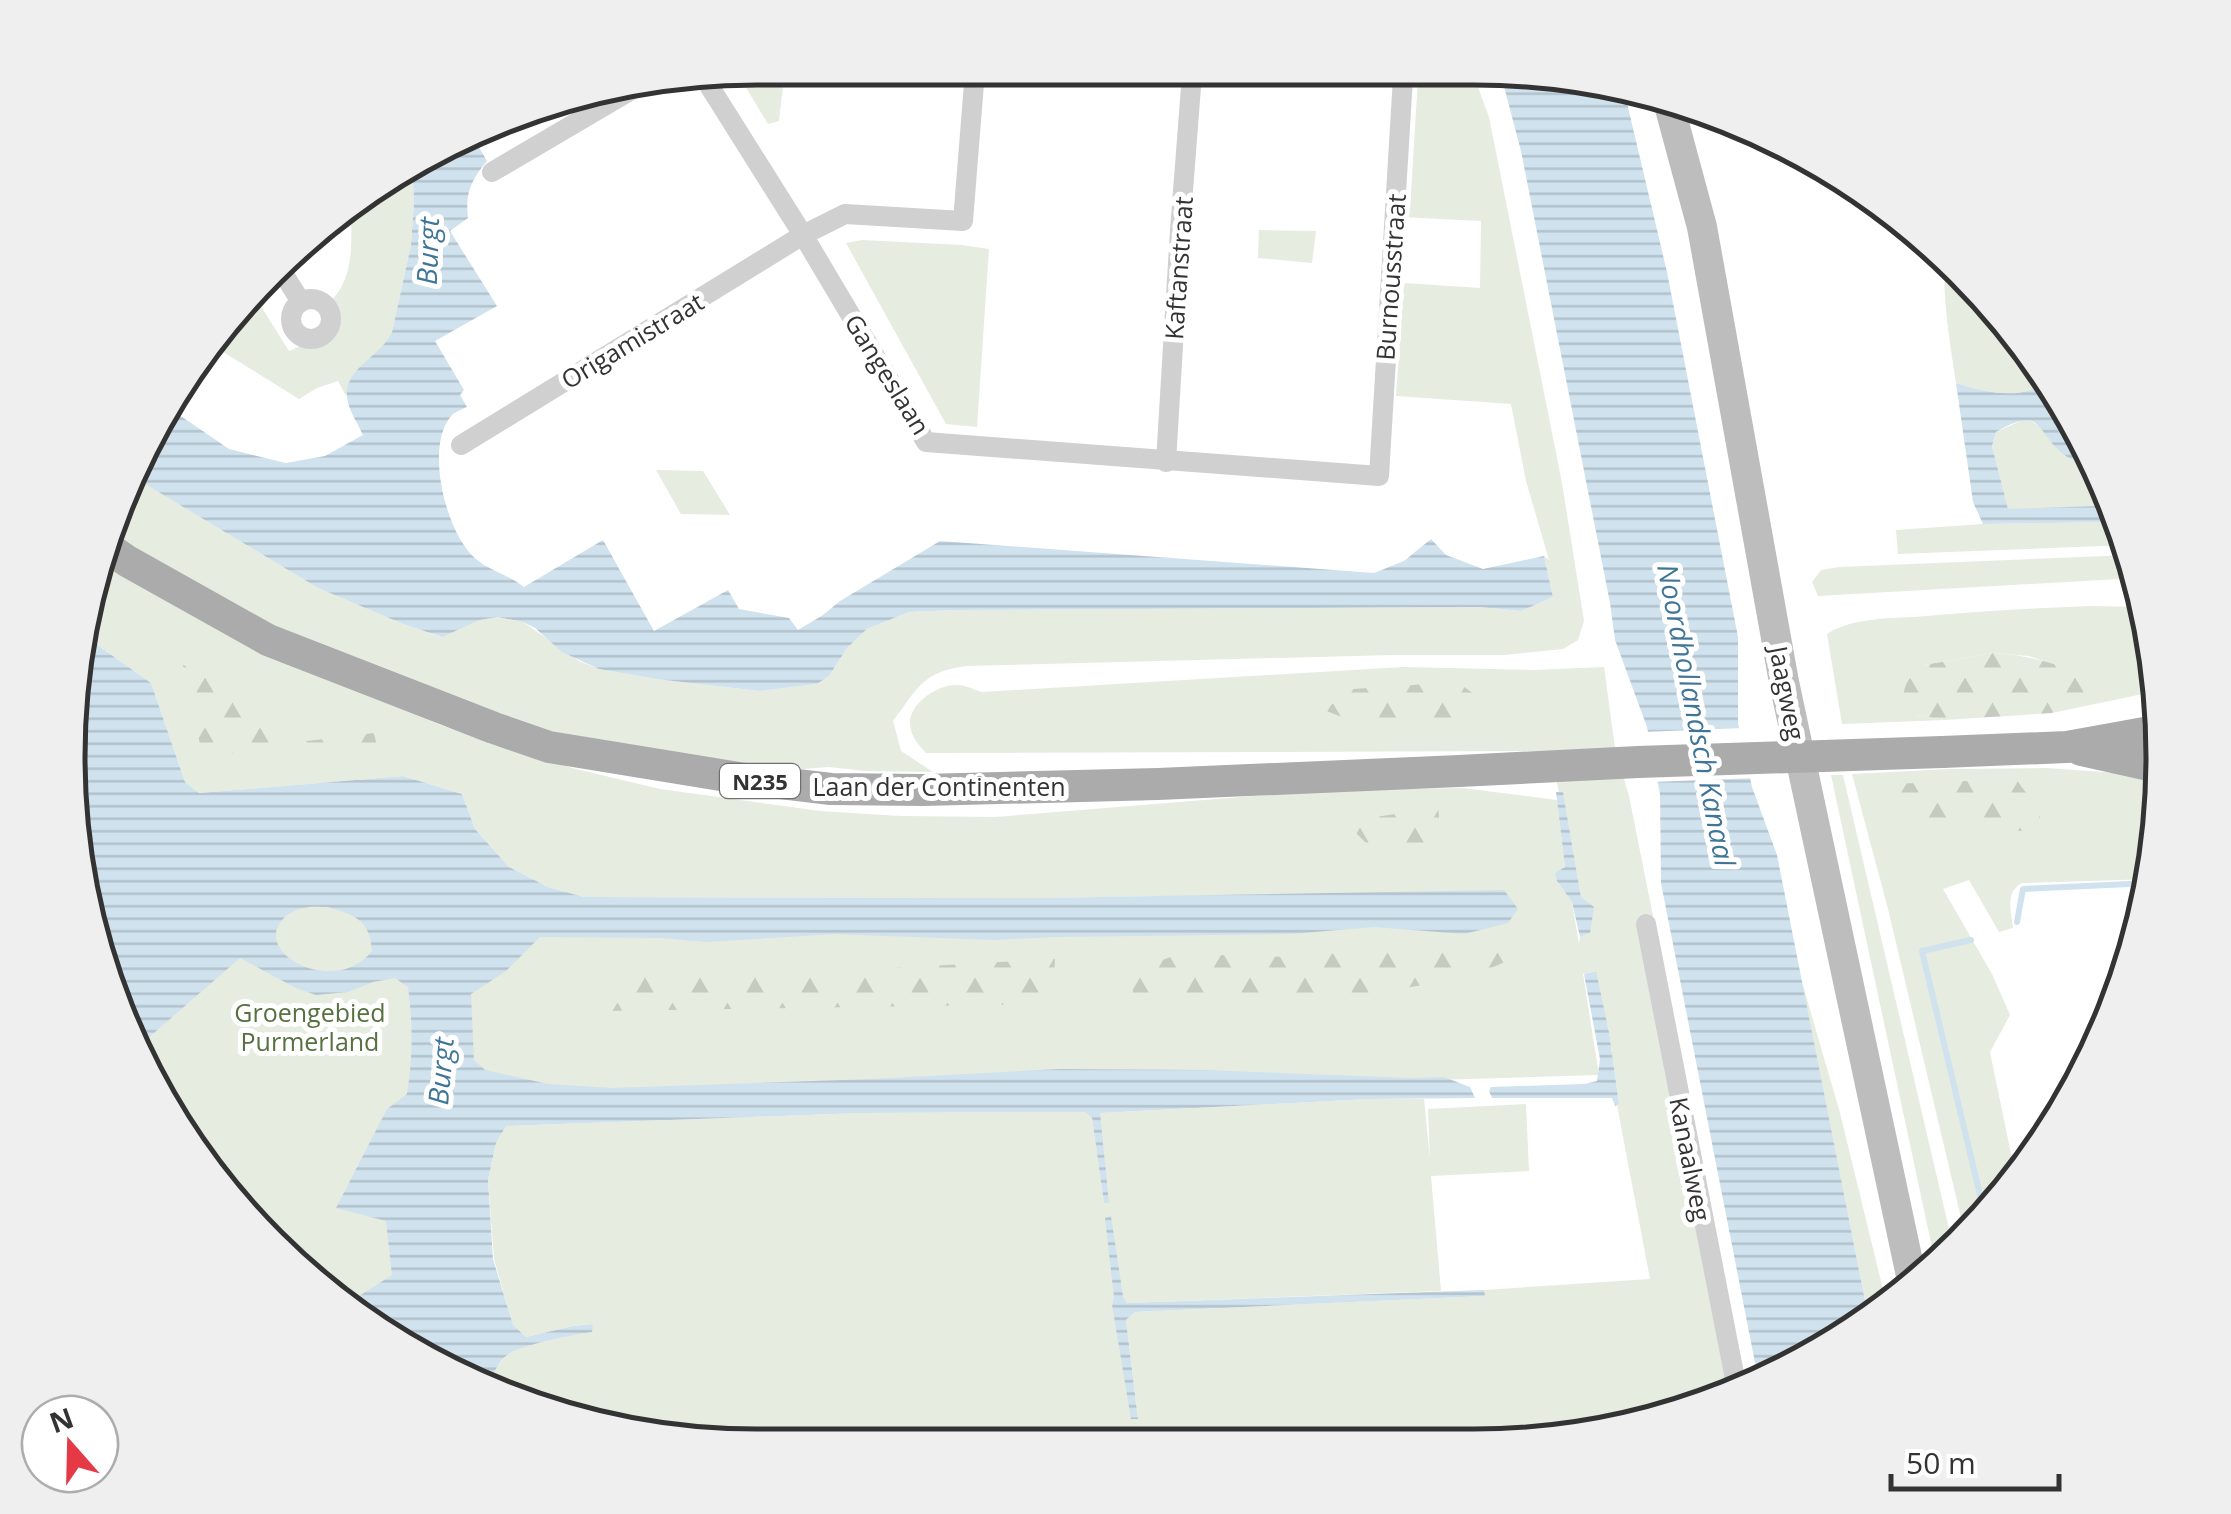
<svg xmlns="http://www.w3.org/2000/svg" width="2231" height="1514" font-family="'Open Sans',sans-serif">
<style>
.green{fill:#e6ecdf}
.forest{fill:url(#forest-firs)}
.water{fill:url(#water-rules);fill-rule:evenodd}
.pier{fill:#fff}
.lines{fill:none;stroke-linecap:round;stroke-linejoin:round}
.stream{stroke:#cfe2ee;stroke-width:6}
.minor{stroke:#d0d0d0;stroke-width:20}
.secondary{stroke:#bdbdbd;stroke-width:30}
.primary{stroke:#ababab;stroke-width:32}
.primary-bridge{stroke:#ababab;stroke-width:32}
.labels{text-anchor:middle;dominant-baseline:central;stroke-width:10;stroke-linejoin:round;paint-order:stroke}
.shield{fill:#fff;stroke:#707070;stroke-width:2.5}
.shield-label{font-size:22px;font-weight:bold;fill:#333}
.street-label{font-size:25px;fill:#333;stroke:#fff}
.park-label{font-size:25px;fill:#56703f;stroke:#fff}
.water-label{font-size:28px;font-style:italic;fill:#3f7597;stroke:#fff}
.rim{fill:none;stroke:#333;stroke-width:5}
</style>
<defs>
<pattern id="forest-firs" width="22" height="20" patternUnits="userSpaceOnUse" patternTransform="scale(2.5)"><rect width="22" height="20" fill="#e6ecdf"/><path d="M5 1l3.5 6h-7zM16 11l3.5 6h-7z" fill="#c6cbc0"/></pattern>
<pattern id="water-rules" width="6" height="5" patternUnits="userSpaceOnUse" patternTransform="scale(2.5)"><rect width="6" height="5" fill="#cfe2ee"/><path d="M0 2.5h6" fill="none" stroke="#b2c2cd"/></pattern>
</defs>
<rect width="100%" height="100%" fill="#fff"/>
<g class="green">
<path d="M 757,68 L 785,68 L 779,121 L 768,124 L 736,71 Z"/>
<path d="M 1418,78 L 1475,79 L 1489,117 L 1562,483 L 1584,621 L 1578,640 L 1563,649 L 1504,655 L 1391,655 L 966,666 C 922,672 918,688 893,721 L 901,751 L 933,772 L 864,771 L 829,767 L 764,772 L 666,757 L 515,723 L 306,648 L 110,535 L 120,494 L 130,475 L 318,588 L 403,624 L 441,637 L 480,620 L 496,617 L 523,622 L 579,661 L 599,669 L 656,679 L 760,691 L 817,684 L 829,676 L 847,648 L 867,629 L 909,612 L 956,610 L 1479,607 L 1521,611 L 1553,597 L 1544,556 L 1549,560 L 1526,481 L 1511,404 L 1396,396 L 1404,283 L 1480,288 L 1481,221 L 1402,217 L 1410,210 Z"/>
<path d="M 412,165 L 414,201 L 411,245 L 392,332 L 389,340 L 350,380 L 346,396 L 338,381 L 317,388 L 299,399 L 207,342 L 254,295 L 289,351 C 295,349 300,345 306,345 C 322,344 308,351 323,345 C 344,338 343,315 330,302 C 356,276 351,240 351,205 L 373,184 Z"/>
<path d="M 1259,230 L 1316,231 L 1312,263 L 1258,258 Z"/>
<path d="M 862,240 L 962,245 L 989,249 L 977,427 L 946,424 L 846,243 Z"/>
<path d="M 1945,257 L 1961,269 L 2047,373 L 2049,378 C 2024,403 1986,392 1956,383 C 1950,342 1942,299 1945,257 Z"/>
<path d="M 2025,419 C 2058,429 2050,460 2095,464 L 2111,493 L 2118,518 L 2096,506 L 2008,510 L 1992,446 L 1996,432 Z"/>
<path d="M 656,470 L 703,471 L 730,515 L 681,514 Z"/>
<path d="M 2120,522 L 2127,545 L 1898,554 L 1896,530 L 1983,524 Z"/>
<path d="M 2130,555 L 2137,578 L 1818,596 L 1812,582 L 1821,570 L 1839,567 Z"/>
<path d="M 105,558 L 213,625 L 440,725 L 572,768 L 660,789 L 820,811 L 901,816 L 995,817 L 1314,791 L 1462,788 L 1557,800 L 1565,867 L 1557,881 L 1572,902 L 1579,944 L 1580,937 L 1590,933 L 1581,897 L 1563,793 L 1559,792 L 1550,751 L 926,753 C 918,744 911,737 910,724 C 909,703 938,684 958,685 C 965,685 975,690 982,692 L 1403,667 L 1535,670 L 1604,667 L 1615,748 L 1629,796 L 1668,991 L 1738,1394 L 1609,1433 L 1474,1446 L 1143,1441 L 1142,1434 L 1133,1436 L 1134,1441 L 623,1433 L 489,1388 C 493,1375 497,1361 510,1353 C 525,1344 573,1335 591,1332 L 593,1324 L 573,1326 L 526,1337 L 513,1326 L 494,1259 L 488,1180 L 496,1143 L 506,1126 L 861,1113 L 1085,1112 L 1092,1118 L 1104,1202 L 1108,1203 L 1099,1113 L 1369,1099 L 1424,1099 L 1430,1159 L 1428,1109 L 1526,1104 L 1529,1171 L 1431,1176 L 1441,1291 L 1127,1303 L 1123,1296 L 1114,1297 L 1112,1305 L 1138,1418 L 1126,1320 L 1135,1312 L 1484,1296 L 1484,1290 L 1650,1279 L 1617,1105 L 1619,1104 L 1609,1032 L 1595,971 L 1583,974 L 1599,1075 L 452,1111 L 423,1355 L 270,1245 L 160,1101 L 117,988 L 328,853 L 566,917 L 1450,892 L 1042,898 L 584,897 L 548,887 L 509,867 L 475,829 L 462,794 L 403,776 L 199,793 L 185,782 L 151,683 L 86,637 Z"/>
<path d="M 2091,606 L 2145,607 L 2150,622 L 2157,691 L 2052,713 L 2085,675 L 2029,656 L 1993,653 L 1924,665 L 1915,715 L 1945,720 L 1842,724 L 1827,634 C 1855,616 1894,619 1926,616 C 1981,611 2036,608 2091,606 Z"/>
<path d="M 2046,768 L 2162,776 L 2152,879 L 2022,883 C 2005,892 2011,911 2013,928 L 1999,932 L 1969,880 L 1943,889 L 1992,974 L 2010,1015 L 1990,1052 L 2016,1178 L 1966,1239 L 1888,909 L 1852,774 L 1950,769 Z"/>
<path d="M 1831,775 L 1843,775 L 1954,1250 L 1936,1266 Z"/>
<path d="M 1800,975 L 1840,1113 L 1887,1306 L 1869,1321 Z"/>
</g>
<g class="forest">
<path d="M 1993,653 C 2032,656 2049,662 2085,675 L 2089,687 L 2081,697 L 2063,702 L 2052,713 L 1945,720 L 1915,715 L 1902,698 L 1907,681 L 1924,665 Z"/>
<path d="M 183,665 L 225,677 L 307,741 L 374,733 L 378,751 L 202,754 Z"/>
<path d="M 1457,682 L 1484,701 L 1461,720 L 1352,721 L 1324,710 L 1353,689 Z"/>
<path d="M 2016,779 L 2034,804 L 2047,832 L 1920,826 L 1891,784 Z"/>
<path d="M 1438,807 L 1442,844 L 1377,854 L 1345,822 Z"/>
<path d="M 1396,949 L 1529,952 L 1467,978 L 1355,996 L 1134,1003 L 1131,971 L 1179,954 L 1289,957 Z"/>
<path d="M 1055,959 L 1052,1004 L 604,1011 L 604,975 L 699,966 L 714,978 Z"/>
</g>
<g class="water">
<path d="M 1502,79 L 1608,81 L 1623,86 L 1667,272 L 1738,637 L 1738,724 L 1752,787 L 1777,855 L 1869,1321 L 1858,1330 L 1759,1383 L 1661,883 L 1660,794 L 1647,727 L 1615,640 L 1610,603 L 1521,151 Z"/>
<path d="M 472,135 L 487,161 C 471,180 465,193 468,218 L 450,231 L 497,306 L 435,341 L 464,390 L 460,395 L 467,407 C 466,407 454,413 453,414 C 423,443 446,535 476,559 C 488,570 509,575 524,587 L 603,540 L 654,631 L 728,590 L 739,609 L 789,618 L 798,630 L 823,615 L 840,601 L 940,541 L 1374,573 L 1404,561 L 1431,539 L 1446,555 L 1483,569 L 1544,556 L 1553,597 L 1521,611 L 1479,607 L 956,610 L 909,612 L 867,629 L 847,648 L 829,676 L 817,684 L 760,691 L 656,679 L 599,669 L 562,652 L 535,628 L 523,622 L 497,617 L 480,620 L 442,637 L 403,624 L 318,588 L 130,475 L 169,408 L 229,449 L 286,463 L 325,456 L 363,435 C 358,424 348,409 347,397 C 343,369 383,355 392,332 L 411,245 L 414,201 L 412,165 Z"/>
<path d="M 2049,378 L 2095,464 C 2085,463 2072,461 2063,454 C 2034,430 2043,405 1996,432 L 1992,446 L 2008,509 L 2097,506 L 2118,518 L 2120,522 L 1983,524 L 1973,502 L 1956,383 C 1986,392 2024,403 2049,378 Z"/>
<path d="M 86,637 L 151,683 L 185,782 L 199,793 L 403,776 L 462,794 L 475,829 L 509,867 L 548,887 L 584,897 L 1042,898 L 1504,890 L 1518,909 L 1508,923 L 1464,934 L 1374,927 L 1291,934 L 1055,937 L 994,940 L 834,934 L 706,942 L 660,938 L 540,937 L 506,971 L 471,994 L 474,1060 L 485,1070 L 548,1084 L 612,1088 L 872,1079 L 1060,1069 L 1203,1070 L 1410,1078 L 1444,1077 L 1470,1087 L 1475,1098 L 1369,1099 L 1100,1113 L 1109,1203 L 1104,1203 L 1092,1118 L 1085,1112 L 861,1113 L 506,1126 L 496,1143 L 488,1180 L 493,1259 L 513,1325 L 526,1337 L 573,1326 L 593,1324 L 592,1332 C 573,1335 526,1344 510,1353 C 497,1361 493,1375 489,1388 L 452,1375 L 357,1307 L 359,1296 L 392,1275 L 386,1221 L 336,1208 L 387,1109 L 407,1094 C 413,1058 413,1024 408,987 L 395,978 L 373,982 L 348,992 L 316,995 L 296,988 L 240,958 L 139,1046 L 81,892 L 69,711 ZM 328,907 C 355,915 370,920 372,951 C 335,998 251,953 283,919 C 289,913 296,909 304,908 C 312,906 320,907 328,907 Z"/>
<path d="M 1556,792 L 1563,792 L 1581,897 L 1594,907 L 1590,933 L 1580,937 L 1572,902 L 1557,881 L 1555,873 L 1565,867 Z"/>
<path d="M 1596,971 L 1609,1032 L 1619,1104 L 1615,1106 L 1612,1098 L 1492,1098 L 1489,1091 L 1491,1087 L 1584,1084 L 1597,1081 L 1600,1059 L 1584,974 Z"/>
<path d="M 1111,1216 L 1123,1296 L 1127,1303 L 1484,1290 L 1485,1296 L 1135,1312 L 1126,1320 L 1138,1419 L 1131,1419 L 1112,1305 L 1114,1297 L 1105,1218 Z"/>
</g>
<path class="pier" d="M 1744,728 L 1755,778 L 1652,782 L 1643,732 Z"/>
<g class="lines">
<g class="stream">
<path d="M 2017,922 L 2023,889 L 2151,883"/>
<path d="M 1971,940 L 1922,951 L 1985,1216"/>
</g>
<g class="minor">
<path d="M 703,76 L 803,235 L 926,442 L 1379,476 L 1403,77"/>
<path d="M 492,172 L 635,88"/>
<path d="M 281,270 L 301,302"/>
<circle cx="311" cy="319" r="20"/>
<path d="M 461,445 L 803,235 L 845,214 L 963,221 L 975,71"/>
<path d="M 1166,462 L 1180,230 L 1192,74"/>
<path d="M 1646,924 L 1738,1394"/>
</g>
<path class="secondary" d="M 1668,101 L 1702,227 L 1784,682 L 1913,1285"/>
<g class="primary">
<path d="M 107,547 L 127,561 L 268,640 L 494,728 L 549,747 L 745,779 L 831,789 L 923,790 L 1158,784 L 1459,771"/>
<path d="M 2081,750 L 2153,766 L 2163,766"/>
<path d="M 1942,752 L 2067,747 L 2161,730"/>
</g>
<path class="primary-bridge" d="M 1459,771 L 1638,762 L 1942,752"/>
</g>
<g class="labels">
<rect class="shield" x="720" y="764" width="80" height="34" rx="8"/>
<g class="shield-label">
<text x="760" y="781">N235</text>
</g>
<g class="street-label">
<text transform="translate(1178 268) rotate(-86)">Kaftanstraat</text>
<text transform="translate(1390 277) rotate(-86)">Burnousstraat</text>
<text transform="translate(632 340) rotate(-31)">Origamistraat</text>
<text transform="translate(888 374) rotate(58)">Gangeslaan</text>
<text transform="translate(1788 693) rotate(79)">Jaagweg</text>
<text x="939" y="786">Laan der Continenten</text>
<text transform="translate(1691 1159) rotate(79)">Kanaalweg</text>
</g>
<g class="park-label">
<text x="310" y="1012">Groengebied<tspan x="310" dy="29">Purmerland</tspan></text>
</g>
<g class="water-label">
<text transform="translate(427 251) rotate(-88)">Burgt</text>
<text transform="translate(1697 715) rotate(79)">Noordhollandsch Kanaal</text>
<text transform="translate(440 1071) rotate(-85)">Burgt</text>
</g>
</g>
<path d="M0 0H2231V1514H0ZM757 85H1474A672 672 0 0 1 2146 757V757A672 672 0 0 1 1474 1429H757A672 672 0 0 1 85 757V757A672 672 0 0 1 757 85Z" fill="#efefef" fill-rule="evenodd"/>
<path class="rim" d="M757 85H1474A672 672 0 0 1 2146 757V757A672 672 0 0 1 1474 1429H757A672 672 0 0 1 85 757V757A672 672 0 0 1 757 85Z"/>
<g transform="translate(70 1444) rotate(340)"><circle r="48" fill="#ffffff" stroke="#adadad" stroke-width="2.5"/>
<path d="M0-8L18 38L0 25L-18 38Z" fill="#e63946"/>
<text y="-15" font-size="28" font-weight="bold" text-anchor="middle" fill="#333333">N</text>
</g>
<path d="M1891 1474v15h168v-15" fill="none" stroke="#333333" stroke-width="5"/>
<text x="1906" y="1474" font-size="30" fill="#333333" stroke="#ffffff" stroke-width="8" paint-order="stroke">50 m</text>
</svg>
